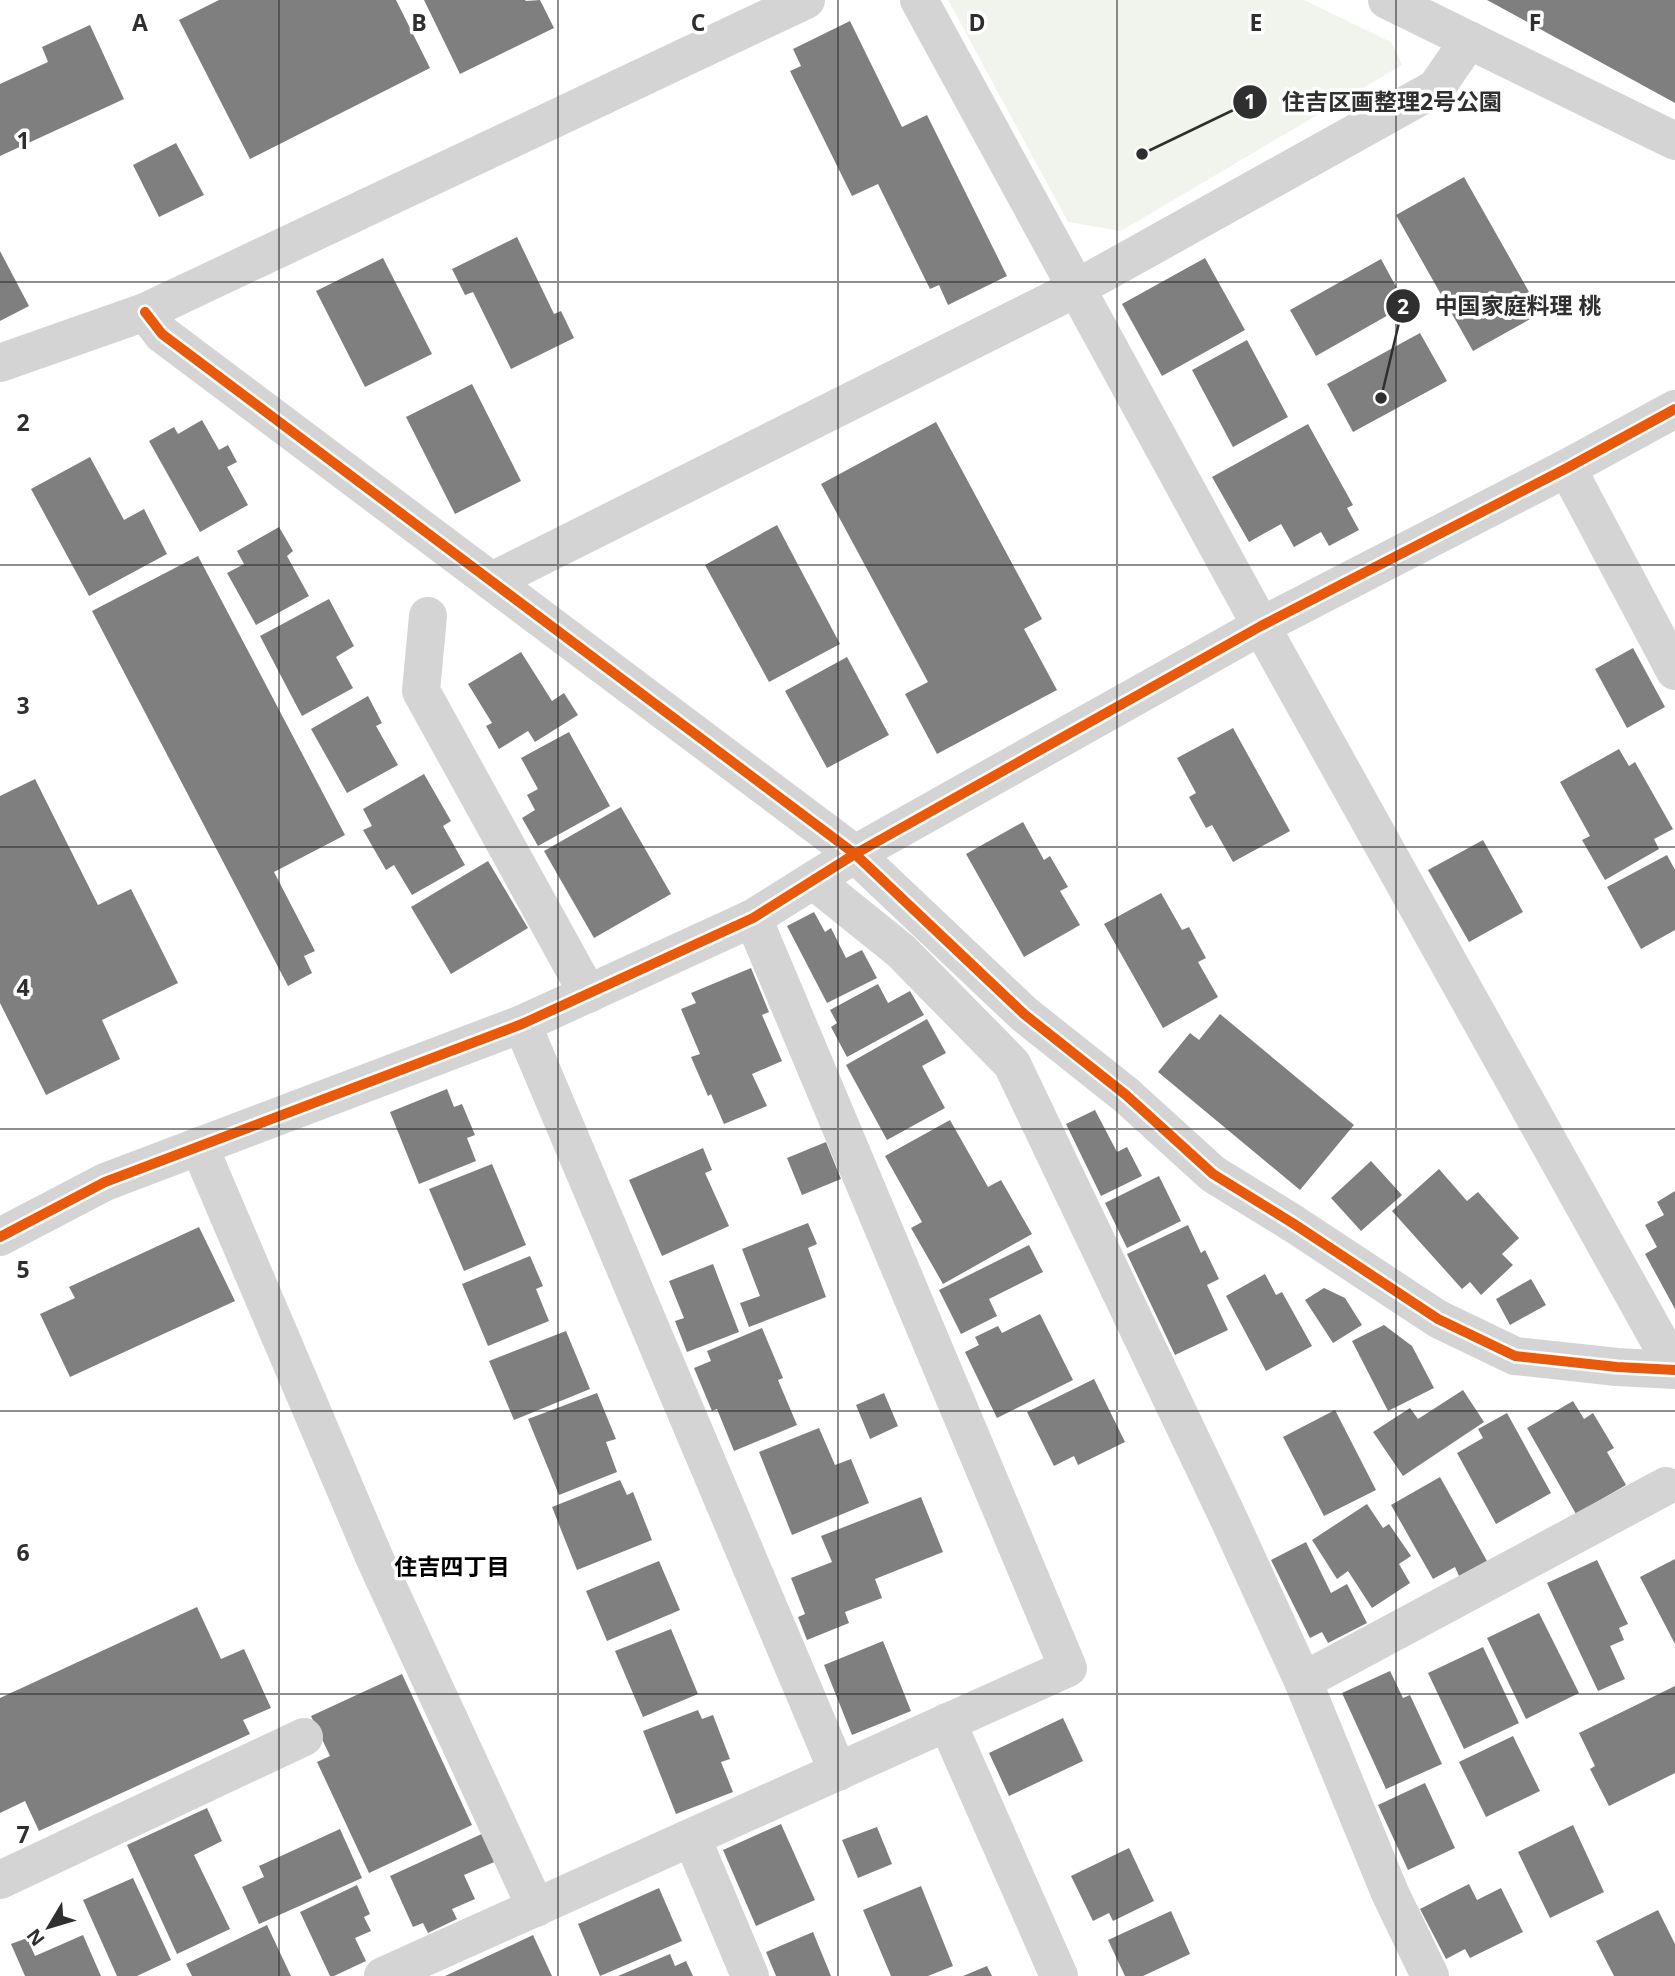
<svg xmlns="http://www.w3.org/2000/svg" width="1675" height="1976" font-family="'Open Sans','Noto Sans JP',sans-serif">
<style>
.green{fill:#f1f4ec}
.building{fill:#7f7f7f}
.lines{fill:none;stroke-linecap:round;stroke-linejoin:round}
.minor{stroke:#d4d4d4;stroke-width:38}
.cycleway-casing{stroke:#fff;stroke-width:15}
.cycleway{stroke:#e8590c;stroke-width:10}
.grid{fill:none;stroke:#2f2f2f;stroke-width:2;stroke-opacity:0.55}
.labels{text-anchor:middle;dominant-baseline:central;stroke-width:7;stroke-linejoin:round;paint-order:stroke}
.neighbourhood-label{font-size:23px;font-weight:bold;fill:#000;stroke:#fff}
.grid-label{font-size:23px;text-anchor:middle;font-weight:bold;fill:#2f2f2f;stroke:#fff;stroke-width:7;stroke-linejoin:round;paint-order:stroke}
.leader{fill:none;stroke:#2f2f2f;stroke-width:2.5}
.callout-dot{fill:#2f2f2f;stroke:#fff;stroke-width:2.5}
.mark-label{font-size:21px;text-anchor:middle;font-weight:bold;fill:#fff}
.callout-label{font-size:23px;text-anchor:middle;font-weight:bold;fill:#2f2f2f;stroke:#fff;stroke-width:7;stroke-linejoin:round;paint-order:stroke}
</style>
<rect width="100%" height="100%" fill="#fff"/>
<path class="green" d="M 948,0 L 1304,0 L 1391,42 L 1402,65 L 1121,231 L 1068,222 Z"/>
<g class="building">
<path d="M 219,0 L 396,0 L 430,68 L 250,159 L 179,20 Z"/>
<path d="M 424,0 L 525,0 L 526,1 L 540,0 L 554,28 L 460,74 Z"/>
<path d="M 1487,0 L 1675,0 L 1675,103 Z"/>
<path d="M 850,21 L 902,127 L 927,115 L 1007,276 L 948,305 L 939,285 L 930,289 L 878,184 L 852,196 L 790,71 L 801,66 L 793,49 Z"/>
<path d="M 90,25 L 124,99 L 0,156 L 0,84 L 48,62 L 42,47 Z"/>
<path d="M 176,143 L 204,195 L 159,217 L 133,165 Z"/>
<path d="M 1464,177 L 1541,313 L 1473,351 L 1396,215 Z"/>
<path d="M 517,237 L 554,314 L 561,311 L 574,338 L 511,369 L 473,292 L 465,295 L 452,269 Z"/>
<path d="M 0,251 L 29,306 L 0,321 Z"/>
<path d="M 383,258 L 432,354 L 365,387 L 316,291 Z"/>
<path d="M 1205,258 L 1245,330 L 1162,376 L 1122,304 Z"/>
<path d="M 1381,259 L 1406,305 L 1316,356 L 1290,310 Z"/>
<path d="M 1420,333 L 1447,381 L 1353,432 L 1327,384 Z"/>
<path d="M 1247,340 L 1288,417 L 1233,447 L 1192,370 Z"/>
<path d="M 472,384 L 521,481 L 455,514 L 406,417 Z"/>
<path d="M 202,420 L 219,450 L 228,445 L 237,462 L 227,467 L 248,505 L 200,532 L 149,441 L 174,427 L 178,434 Z"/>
<path d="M 936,422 L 1042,619 L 1024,629 L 1057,690 L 937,754 L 905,694 L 928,682 L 821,484 Z"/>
<path d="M 1308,424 L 1353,505 L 1347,508 L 1359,530 L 1329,546 L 1321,532 L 1294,547 L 1281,524 L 1249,542 L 1212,477 Z"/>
<path d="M 90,457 L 124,520 L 144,509 L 167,554 L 89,596 L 31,489 Z"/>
<path d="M 777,525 L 840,644 L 769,682 L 705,565 Z"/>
<path d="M 279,527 L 293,551 L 287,556 L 309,596 L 256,625 L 227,573 L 244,564 L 237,551 Z"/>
<path d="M 198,556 L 345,835 L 274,872 L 315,951 L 304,956 L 312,973 L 288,986 L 92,611 Z"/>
<path d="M 329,599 L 354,646 L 336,657 L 353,688 L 302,716 L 260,636 Z"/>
<path d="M 1633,648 L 1665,707 L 1627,728 L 1595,669 Z"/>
<path d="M 521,652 L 552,701 L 564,693 L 578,715 L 535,742 L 528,731 L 499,749 L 486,726 L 492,723 L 468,684 Z"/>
<path d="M 847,657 L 889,735 L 827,768 L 785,691 Z"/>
<path d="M 368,696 L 382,723 L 376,726 L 398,765 L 347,793 L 311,729 Z"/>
<path d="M 1233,728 L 1290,831 L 1233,862 L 1212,825 L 1206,828 L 1189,797 L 1196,793 L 1177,758 Z"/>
<path d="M 569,732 L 610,806 L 538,846 L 522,818 L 535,810 L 527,795 L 538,789 L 521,758 Z"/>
<path d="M 1619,749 L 1629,766 L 1635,762 L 1673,829 L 1654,839 L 1659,849 L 1605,880 L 1582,840 L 1590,836 L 1560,782 Z"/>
<path d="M 424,774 L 451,821 L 443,826 L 465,865 L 412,895 L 394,865 L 386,870 L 363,830 L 372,826 L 363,809 Z"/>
<path d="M 35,779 L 98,905 L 131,889 L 178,983 L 102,1020 L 120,1059 L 46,1095 L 0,1003 L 0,796 Z"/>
<path d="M 621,807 L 671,894 L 594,938 L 544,851 Z"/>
<path d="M 1023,822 L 1044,860 L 1050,856 L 1068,887 L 1060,891 L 1080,925 L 1024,957 L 966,854 Z"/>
<path d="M 1483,840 L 1523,912 L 1469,942 L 1428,870 Z"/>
<path d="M 1667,855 L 1675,870 L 1675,930 L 1641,949 L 1607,887 Z"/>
<path d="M 488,861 L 528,928 L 451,974 L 411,907 Z"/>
<path d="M 1161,893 L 1182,930 L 1189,927 L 1206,958 L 1198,962 L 1218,997 L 1163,1028 L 1104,924 Z"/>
<path d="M 814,912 L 825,932 L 831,928 L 846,958 L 862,950 L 877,978 L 827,1003 L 787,926 Z"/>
<path d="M 751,968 L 769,1012 L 762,1015 L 782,1061 L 752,1074 L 767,1106 L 724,1124 L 711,1094 L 708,1096 L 691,1057 L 700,1054 L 681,1009 L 696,1003 L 691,993 Z"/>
<path d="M 878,984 L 888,1003 L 910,991 L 924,1015 L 847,1057 L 831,1027 L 837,1023 L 830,1010 Z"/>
<path d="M 1220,1014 L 1354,1125 L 1300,1190 L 1158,1072 L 1190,1033 L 1199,1040 Z"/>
<path d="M 927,1019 L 946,1053 L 922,1066 L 945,1108 L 887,1140 L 846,1065 Z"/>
<path d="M 447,1089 L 454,1107 L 462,1104 L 475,1135 L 467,1138 L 476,1161 L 419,1184 L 390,1112 Z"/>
<path d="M 1095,1110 L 1117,1152 L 1127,1147 L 1142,1176 L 1101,1196 L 1066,1124 Z"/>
<path d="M 950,1120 L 988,1187 L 1001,1180 L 1032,1234 L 943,1284 L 911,1228 L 922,1222 L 885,1156 Z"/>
<path d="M 826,1142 L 841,1179 L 802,1195 L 787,1158 Z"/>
<path d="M 703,1148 L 712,1170 L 705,1173 L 729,1226 L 662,1256 L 629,1180 Z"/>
<path d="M 1371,1161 L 1402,1195 L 1361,1231 L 1331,1198 Z"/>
<path d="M 492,1164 L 526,1245 L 464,1271 L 429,1189 Z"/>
<path d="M 1439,1169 L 1467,1201 L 1478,1192 L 1519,1238 L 1502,1254 L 1513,1265 L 1481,1295 L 1470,1282 L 1462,1289 L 1392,1211 Z"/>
<path d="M 1159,1176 L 1181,1221 L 1127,1248 L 1105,1203 Z"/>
<path d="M 1675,1191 L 1675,1309 L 1645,1254 L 1657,1247 L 1645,1225 L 1664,1215 L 1657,1202 Z"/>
<path d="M 808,1223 L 817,1244 L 808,1248 L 826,1297 L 749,1327 L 740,1303 L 760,1296 L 742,1249 Z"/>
<path d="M 1188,1225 L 1201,1253 L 1205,1250 L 1219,1279 L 1207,1285 L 1228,1330 L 1175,1355 L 1127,1254 Z"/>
<path d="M 199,1227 L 235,1301 L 70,1377 L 40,1314 L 75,1298 L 69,1287 Z"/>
<path d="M 1029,1245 L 1043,1272 L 989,1299 L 997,1316 L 961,1334 L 939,1290 Z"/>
<path d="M 530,1256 L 543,1286 L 536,1289 L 549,1321 L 488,1346 L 462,1284 Z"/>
<path d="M 713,1264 L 739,1332 L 687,1352 L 675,1321 L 684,1318 L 669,1281 Z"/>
<path d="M 1265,1274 L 1276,1295 L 1282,1292 L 1312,1346 L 1266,1371 L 1226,1296 Z"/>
<path d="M 1531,1279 L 1546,1305 L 1510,1325 L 1496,1299 Z"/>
<path d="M 1324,1288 L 1345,1298 L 1362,1325 L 1333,1343 L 1305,1300 Z"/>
<path d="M 1040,1314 L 1073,1380 L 997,1418 L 965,1352 L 979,1345 L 975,1337 L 998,1326 L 1002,1333 Z"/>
<path d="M 1384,1325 L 1412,1346 L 1434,1388 L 1388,1411 L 1352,1341 Z"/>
<path d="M 762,1328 L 783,1378 L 778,1380 L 797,1425 L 734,1451 L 717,1409 L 712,1411 L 694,1368 L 711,1361 L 707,1351 Z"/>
<path d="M 566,1331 L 590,1389 L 514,1420 L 489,1361 Z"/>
<path d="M 1094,1379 L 1125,1442 L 1078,1465 L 1074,1456 L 1054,1466 L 1027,1412 Z"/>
<path d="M 1463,1390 L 1484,1422 L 1403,1476 L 1373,1432 L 1410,1408 L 1418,1419 Z"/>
<path d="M 597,1393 L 616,1439 L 606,1442 L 617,1472 L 559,1495 L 528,1419 Z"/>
<path d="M 884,1393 L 898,1426 L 870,1439 L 856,1405 Z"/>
<path d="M 1573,1401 L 1584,1419 L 1593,1413 L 1614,1448 L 1607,1452 L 1626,1485 L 1576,1514 L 1527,1428 Z"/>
<path d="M 1335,1410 L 1376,1490 L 1324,1516 L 1283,1437 Z"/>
<path d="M 1507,1413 L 1551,1493 L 1496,1524 L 1457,1453 L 1483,1438 L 1478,1429 Z"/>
<path d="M 819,1428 L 835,1465 L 851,1459 L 869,1503 L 792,1535 L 759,1452 Z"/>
<path d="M 1440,1477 L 1487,1561 L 1459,1576 L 1455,1567 L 1433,1579 L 1391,1505 Z"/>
<path d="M 620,1480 L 627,1495 L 633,1492 L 652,1540 L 577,1570 L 552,1507 Z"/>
<path d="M 921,1497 L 943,1552 L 875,1579 L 882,1598 L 845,1612 L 849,1623 L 807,1640 L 798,1617 L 805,1614 L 791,1578 L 832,1562 L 821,1536 Z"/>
<path d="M 1367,1504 L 1383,1528 L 1389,1524 L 1411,1556 L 1399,1564 L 1410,1583 L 1372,1608 L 1348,1571 L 1337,1579 L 1312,1540 Z"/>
<path d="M 1306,1542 L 1331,1593 L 1347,1584 L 1367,1623 L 1328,1643 L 1322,1632 L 1310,1638 L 1271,1560 Z"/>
<path d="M 1675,1559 L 1675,1644 L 1640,1577 Z"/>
<path d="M 1597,1560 L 1628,1624 L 1619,1628 L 1624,1640 L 1610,1646 L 1625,1679 L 1598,1691 L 1547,1583 Z"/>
<path d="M 659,1561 L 680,1610 L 607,1641 L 586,1591 Z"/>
<path d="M 197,1607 L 221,1659 L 244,1649 L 271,1708 L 243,1720 L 250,1734 L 39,1831 L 25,1801 L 0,1813 L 0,1698 Z"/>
<path d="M 1539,1613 L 1579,1693 L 1526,1719 L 1487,1638 Z"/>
<path d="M 671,1629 L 698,1694 L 643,1717 L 615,1651 Z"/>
<path d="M 883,1641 L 911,1711 L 852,1735 L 824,1665 Z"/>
<path d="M 1483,1647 L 1519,1723 L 1464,1749 L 1428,1673 Z"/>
<path d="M 1390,1671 L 1403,1698 L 1410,1695 L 1442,1764 L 1386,1789 L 1342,1693 Z"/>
<path d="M 402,1674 L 472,1825 L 369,1873 L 317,1762 L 330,1756 L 311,1716 Z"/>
<path d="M 1675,1686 L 1675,1773 L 1609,1806 L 1590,1769 L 1595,1766 L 1579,1733 Z"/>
<path d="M 698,1710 L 702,1719 L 713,1715 L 730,1759 L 721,1762 L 733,1792 L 676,1814 L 643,1731 Z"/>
<path d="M 1063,1718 L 1083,1761 L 1009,1796 L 989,1753 Z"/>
<path d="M 1513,1736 L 1540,1791 L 1486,1817 L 1459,1762 Z"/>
<path d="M 1425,1783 L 1455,1848 L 1408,1870 L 1378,1805 Z"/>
<path d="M 207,1808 L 222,1841 L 194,1855 L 230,1929 L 177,1954 L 127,1845 Z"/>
<path d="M 781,1824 L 815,1900 L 756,1926 L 723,1850 Z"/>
<path d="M 1573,1825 L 1604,1892 L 1550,1918 L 1518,1852 Z"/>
<path d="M 877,1827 L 892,1864 L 858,1878 L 842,1840 Z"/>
<path d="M 340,1829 L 362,1878 L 259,1924 L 242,1887 L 264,1877 L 259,1866 Z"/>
<path d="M 486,1832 L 499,1860 L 464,1875 L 475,1899 L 452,1909 L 457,1919 L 428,1933 L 423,1923 L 413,1927 L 390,1876 Z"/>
<path d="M 1129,1848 L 1154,1901 L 1113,1921 L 1109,1913 L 1093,1921 L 1071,1876 Z"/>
<path d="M 133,1878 L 171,1960 L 137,1976 L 117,1976 L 83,1900 Z"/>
<path d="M 1469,1884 L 1477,1900 L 1501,1888 L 1523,1932 L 1470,1958 L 1465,1949 L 1446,1959 L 1420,1909 Z"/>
<path d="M 357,1885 L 370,1914 L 364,1917 L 371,1931 L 355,1938 L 366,1961 L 334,1976 L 330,1976 L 300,1912 Z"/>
<path d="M 921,1886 L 953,1966 L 928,1976 L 891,1976 L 863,1910 Z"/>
<path d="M 659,1888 L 682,1941 L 600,1976 L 578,1924 Z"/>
<path d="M 1658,1910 L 1675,1944 L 1675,1976 L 1614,1976 L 1596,1941 Z"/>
<path d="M 1171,1911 L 1190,1954 L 1143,1976 L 1125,1976 L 1108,1940 Z"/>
<path d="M 267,1925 L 291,1976 L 192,1976 L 186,1964 Z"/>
<path d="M 813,1932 L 831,1976 L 776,1976 L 766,1952 Z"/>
<path d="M 83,1935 L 101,1976 L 25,1976 L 11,1944 L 27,1938 L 35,1956 Z"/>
<path d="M 533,1935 L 552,1976 L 445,1976 Z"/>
<path d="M 670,1954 L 675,1966 L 686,1961 L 693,1976 L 618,1976 Z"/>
<path d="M 987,1966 L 992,1976 L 963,1976 Z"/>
</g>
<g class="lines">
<g class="minor">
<path d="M 919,0 L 1261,626 L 1675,1369"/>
<path d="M 1387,0 L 1675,141"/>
<path d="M 145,312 L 162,334 L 855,854 L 1024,1014 L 1126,1095 L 1213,1174 L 1294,1224 L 1438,1319 L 1515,1356 L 1617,1367 L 1675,1370"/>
<path d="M 0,363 L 145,312 L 806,0"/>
<path d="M 1567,468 L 1675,671"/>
<path d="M 492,581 L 1077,288 L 1436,88 L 1469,40"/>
<path d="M 428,616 L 421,691 L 588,994"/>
<path d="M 814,881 L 901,951 L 1012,1064 L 1226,1513 L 1303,1681 L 1390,1893 L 1430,1976"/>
<path d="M 522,1024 L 838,1772"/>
<path d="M 199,1146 L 375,1559 L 536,1908"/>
<path d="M 0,1237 L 105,1182 L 522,1024 L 753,918 L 855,854 L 1261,626 L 1567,468 L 1675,409"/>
<path d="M 1303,1681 L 1666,1486"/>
<path d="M 947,1722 L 1059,1976"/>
<path d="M 692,1838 L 750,1976"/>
<path d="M 0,1880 L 304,1737"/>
<path d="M 383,1976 L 1068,1668 L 753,918"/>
</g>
<g class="cycleway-casing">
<g id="cycleway">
<path d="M 145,312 L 162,334 L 855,854 L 1024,1014 L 1126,1095 L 1213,1174 L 1294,1224 L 1438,1319 L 1515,1356 L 1617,1367 L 1675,1370"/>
<path d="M 0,1237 L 105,1182 L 522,1024 L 753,918 L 855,854 L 1261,626 L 1567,468 L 1675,409"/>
</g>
</g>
<use href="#cycleway" class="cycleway"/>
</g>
<path class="grid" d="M 279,0 L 279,1976M 558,0 L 558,1976M 838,0 L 838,1976M 1117,0 L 1117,1976M 1396,0 L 1396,1976M 0,282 L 1675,282M 0,565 L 1675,565M 0,847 L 1675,847M 0,1129 L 1675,1129M 0,1411 L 1675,1411M 0,1694 L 1675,1694"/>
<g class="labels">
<g class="neighbourhood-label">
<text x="452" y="1566">住吉四丁目</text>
</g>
</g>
<g class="grid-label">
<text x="140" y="31">A</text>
<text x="419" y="31">B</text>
<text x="698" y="31">C</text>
<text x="977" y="31">D</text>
<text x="1256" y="31">E</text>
<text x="1535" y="31">F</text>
<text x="23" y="149">1</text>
<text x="23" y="431">2</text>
<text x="23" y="714">3</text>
<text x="23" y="996">4</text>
<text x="23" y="1278">5</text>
<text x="23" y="1561">6</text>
<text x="23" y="1843">7</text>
</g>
<path class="leader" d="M1142 154L1250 102M1381 398L1403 306"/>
<g class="callout-dot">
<circle cx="1142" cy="154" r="7"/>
<circle cx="1381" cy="398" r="7"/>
<circle cx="1250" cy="102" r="18"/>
<circle cx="1403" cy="306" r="18"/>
</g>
<g class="mark-label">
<text x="1250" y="109">1</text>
<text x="1403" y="314">2</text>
</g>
<g class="callout-label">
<text x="1392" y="110">住吉区画整理2号公園</text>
<text x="1518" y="314">中国家庭料理 桃</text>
</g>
<g transform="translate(49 1927) rotate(232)" stroke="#ffffff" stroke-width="5" paint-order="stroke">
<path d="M0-5L12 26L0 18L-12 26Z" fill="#2f2f2f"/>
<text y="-10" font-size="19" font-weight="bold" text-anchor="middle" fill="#2f2f2f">N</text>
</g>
</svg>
